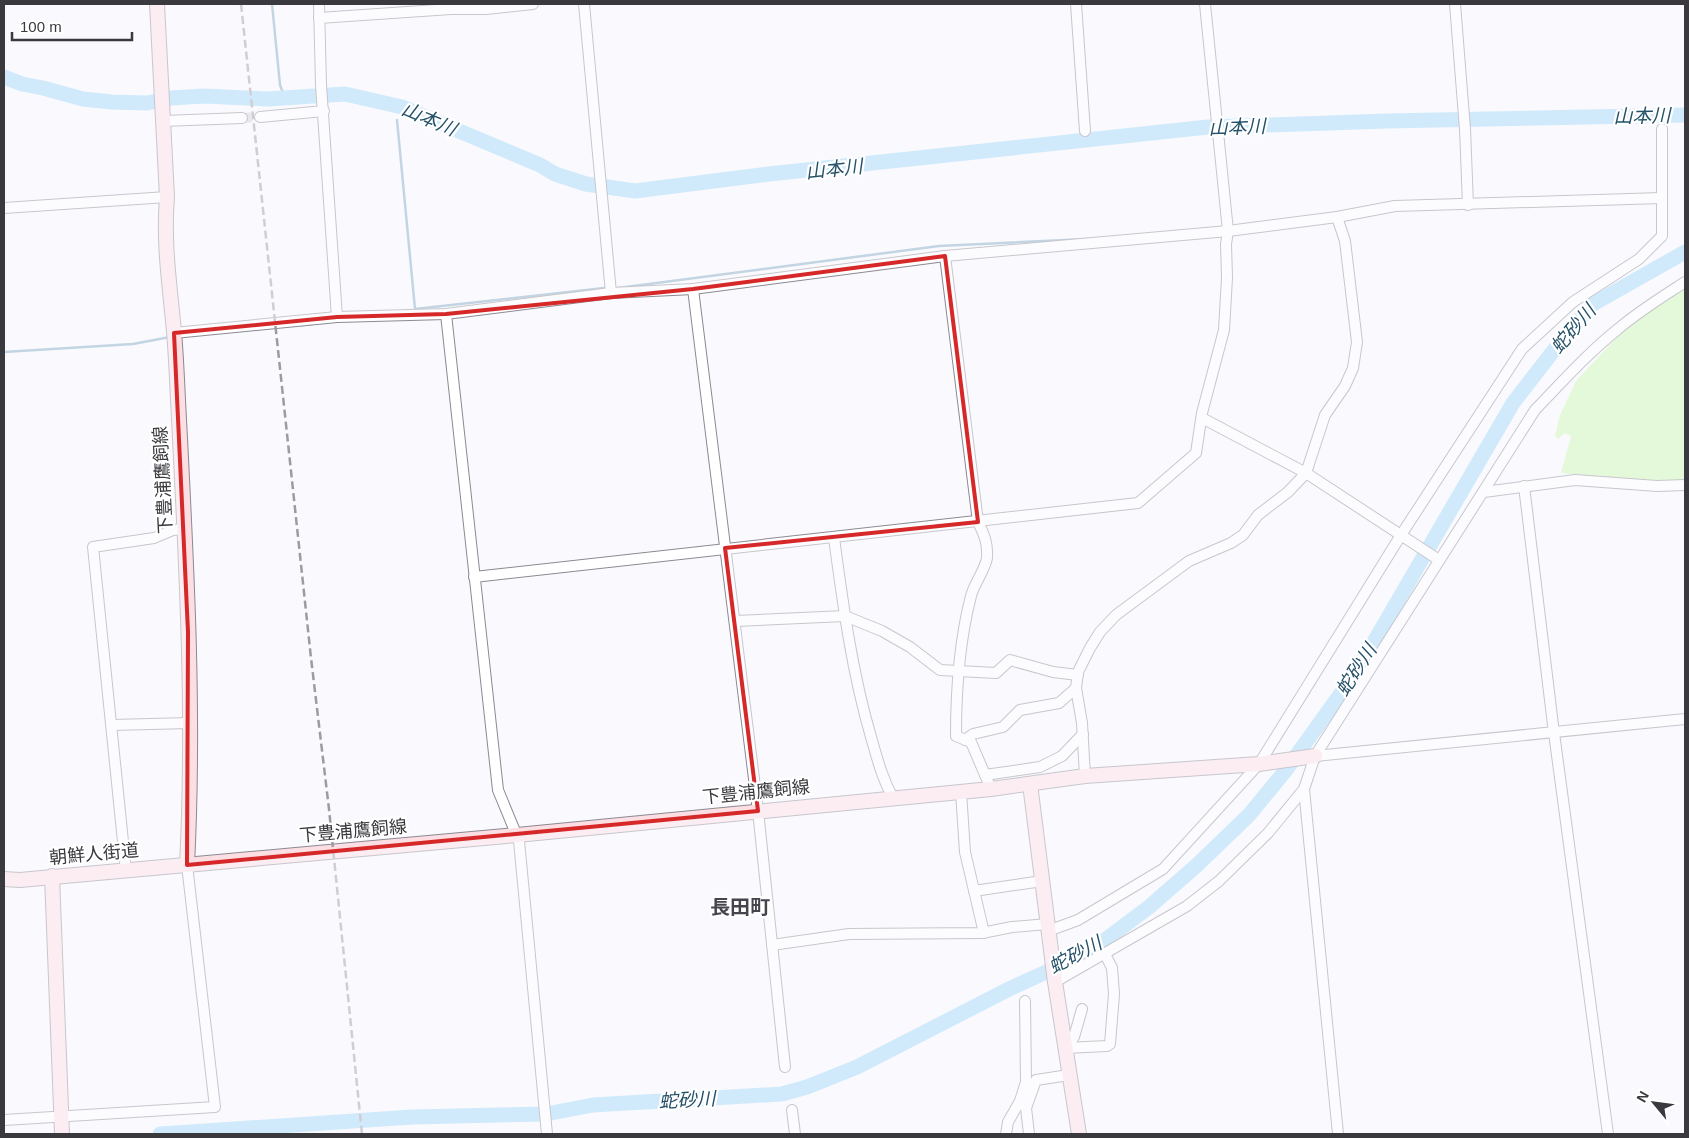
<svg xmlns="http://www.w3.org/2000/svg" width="1689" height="1138" font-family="Arial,'Noto Sans JP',sans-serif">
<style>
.green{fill:#c9f8af}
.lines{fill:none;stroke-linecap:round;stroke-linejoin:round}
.stream{stroke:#80a8c1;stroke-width:2.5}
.river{stroke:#9ed7f9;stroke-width:15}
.street-tunnel{stroke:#d4d4d8;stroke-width:10;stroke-dasharray:10 5;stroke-linecap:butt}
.street-casing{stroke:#8b8993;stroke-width:12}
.secondary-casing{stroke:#8b8993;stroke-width:16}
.street{stroke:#fff;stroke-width:10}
.secondary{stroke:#fcdee3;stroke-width:14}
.rail{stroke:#9c9ca0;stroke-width:2.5;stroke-dasharray:8 4;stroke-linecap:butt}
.marked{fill:none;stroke:#d62828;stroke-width:4;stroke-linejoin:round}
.labels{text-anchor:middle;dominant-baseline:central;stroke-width:4.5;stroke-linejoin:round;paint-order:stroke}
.street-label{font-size:18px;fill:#3a3a3e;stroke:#fff}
.water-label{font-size:19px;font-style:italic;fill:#255169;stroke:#fff}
.quarter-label{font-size:20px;font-weight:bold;fill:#46454e;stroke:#fff}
</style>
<rect width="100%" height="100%" fill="#fafafe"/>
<path class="green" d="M 1685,285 L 1685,480 L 1658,482 L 1561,473 L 1571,436 L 1565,433 L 1558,439 L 1555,436 L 1560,415 L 1576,381 L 1648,304 Z"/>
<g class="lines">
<g class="stream">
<path d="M 272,4 L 280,85 L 285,98"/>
<path d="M 401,114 L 402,107"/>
<path d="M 397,120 L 415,309 L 604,288"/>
<path d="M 618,288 L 939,246 L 1087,239"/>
<path d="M 302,325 L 312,324"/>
<path d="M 4,352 L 133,344 L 170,337"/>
</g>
<g class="river">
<path d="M 4,77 L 22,84 L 43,88 L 83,99 L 111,102 L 147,103 L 171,98 L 204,96 L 268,99 L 345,94 L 402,107 L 540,165 L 555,174 L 586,184 L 635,191 L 769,174 L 1208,127 L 1387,121 L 1685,115"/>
<path d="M 160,1134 L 412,1117 L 546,1114 L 593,1105 L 782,1094 L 807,1087 L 857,1067 L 1011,988 L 1066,963 L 1101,943 L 1149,907 L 1196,866 L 1249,815 L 1286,770 L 1357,671 L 1513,403 L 1558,345 L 1593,304 L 1685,252"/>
</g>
<path class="street-tunnel" d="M 242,118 L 260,117"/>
<g class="street-casing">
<g id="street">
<path d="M 319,4 L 321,85 L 337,317"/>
<path d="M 584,4 L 611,293"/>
<path d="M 1076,4 L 1085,131"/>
<path d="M 1455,4 L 1465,129 L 1468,205"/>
<path d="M 319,18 L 451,9 L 486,9 L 533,4"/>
<path d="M 260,117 L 324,111"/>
<path d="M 163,121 L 242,118"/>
<path d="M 4,208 L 167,197"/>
<path d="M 945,256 L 978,522 C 984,534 988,543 987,558 C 985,570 974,584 971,596 C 959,642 956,689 956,736 L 971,742 L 991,789"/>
<path d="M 693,289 L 758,811 L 785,1067"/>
<path d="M 446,314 L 498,790 L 519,841 L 547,1134"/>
<path d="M 174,333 L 337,317 L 446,314 L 611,293 L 693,289 L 945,256 L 1228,231 L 1337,217 L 1395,206 L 1662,198"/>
<path d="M 1202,418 L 1306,473 L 1439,560"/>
<path d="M 1524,486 L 1554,733 L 1608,1134"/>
<path d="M 1484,492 L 1575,480 L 1657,486 L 1685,485"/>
<path d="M 834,538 C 843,605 852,672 871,737 C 877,758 882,778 893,798"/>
<path d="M 474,577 L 1138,503 L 1196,453 L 1202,413 L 1224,330 L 1227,278 L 1226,244 L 1228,231 L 1205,4"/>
<path d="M 735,621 L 845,616 L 882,631 L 910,647 L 940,670 L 996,673 L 1010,660 L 1053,672 L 1078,675"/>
<path d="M 112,725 L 190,723"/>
<path d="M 965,740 L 973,734 L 1003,727 L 1020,710 L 1059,703 L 1076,688"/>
<path d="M 1315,756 L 1685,719"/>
<path d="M 985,775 L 1040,767 L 1062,756 L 1083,734"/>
<path d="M 1085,776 L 1082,723 L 1076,688 L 1078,672 L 1090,648 L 1100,632 L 1116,615 L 1189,561 L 1231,543 L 1243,535 L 1258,515 L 1288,492 L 1306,473 L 1325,415 L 1345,386 L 1353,368 L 1357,342 L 1345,241 L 1337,217"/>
<path d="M 1304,789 L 1338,1134"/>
<path d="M 961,792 L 965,852 L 984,933"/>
<path d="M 126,871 L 93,547 L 154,538 L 173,530 L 185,529"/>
<path d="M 974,891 L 1042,881"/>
<path d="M 1048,931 L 1078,920 L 1163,869 L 1259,764 L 1401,535 L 1522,349 L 1573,302 L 1639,259 L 1662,236 L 1662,129"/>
<path d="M 772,945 L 849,934 L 982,933 L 1012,927 L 1048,924"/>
<path d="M 1055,982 L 1187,906 L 1219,881 L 1268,833 L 1304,789 L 1315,756 L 1535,410 C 1562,382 1588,353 1618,329 C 1639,311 1662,297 1685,282"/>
<path d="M 1064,1043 L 1072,1040 L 1074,1037 L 1082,1009"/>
<path d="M 1065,1048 L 1107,1046 L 1110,1044 L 1114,994 L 1112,968 L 1105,954"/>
<path d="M 792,1110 L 795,1134"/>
<path d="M 4,1120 L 215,1107 L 187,865"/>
<path d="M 1006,1134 L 1008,1122 L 1020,1101 L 1026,1082 L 1025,1001"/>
<path d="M 1029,1134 L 1026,1108 L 1036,1080 L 1069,1075"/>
</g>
</g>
<g class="secondary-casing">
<g id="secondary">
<path d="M 157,4 L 167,197 C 163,244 170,286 174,332 C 176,355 177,378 178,400 C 186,555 195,710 187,865"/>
<path d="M 1030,784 L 1055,982 L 1079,1134"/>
<path d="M 52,876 L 62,1134"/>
<path d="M 4,879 L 20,880 L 517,835 L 991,789 L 1085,776 L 1259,764 L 1315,756"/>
</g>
</g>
<use href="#street" class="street"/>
<use href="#secondary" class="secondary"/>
<path class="rail" d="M 241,4 L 311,658 L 329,809 L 362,1134"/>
</g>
<path d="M0 0H1689V1138H0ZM 945,256 L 978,522 L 725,548 L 758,811 L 187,865 L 188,632 L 174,333 L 337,317 L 446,314 L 693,289 Z" fill="#fafafe" fill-opacity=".55" fill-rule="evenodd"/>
<path class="marked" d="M 945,256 L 978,522 L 725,548 L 758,811 L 187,865 L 188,632 L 174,333 L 337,317 L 446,314 L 693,289 Z"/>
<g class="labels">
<g class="street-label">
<text transform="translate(163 480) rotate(-93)">下豊浦鷹飼線</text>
<text transform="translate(756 792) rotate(-6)">下豊浦鷹飼線</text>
<text transform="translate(353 831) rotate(-5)">下豊浦鷹飼線</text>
<text transform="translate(94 854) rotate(-5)">朝鮮人街道</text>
</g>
<g class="water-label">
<text transform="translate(1642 116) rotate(-1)">山本川</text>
<text transform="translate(429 119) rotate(23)">山本川</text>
<text transform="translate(1237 127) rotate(-2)">山本川</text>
<text transform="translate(834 169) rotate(-6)">山本川</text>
<text transform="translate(1573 329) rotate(-49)">蛇砂川</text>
<text transform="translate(1356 670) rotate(-57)">蛇砂川</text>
<text transform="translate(1075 955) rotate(-28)">蛇砂川</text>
<text transform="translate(687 1100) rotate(-3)">蛇砂川</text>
</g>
<g class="quarter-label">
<text x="740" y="907">長田町</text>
</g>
</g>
<rect width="1689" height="1138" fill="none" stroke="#3a3a3e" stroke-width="10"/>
<g transform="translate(1654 1103) rotate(299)" stroke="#ffffff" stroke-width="4" paint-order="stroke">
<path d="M0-4L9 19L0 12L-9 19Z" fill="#3a3a3e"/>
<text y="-8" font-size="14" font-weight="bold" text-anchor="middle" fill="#3a3a3e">N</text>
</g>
<path d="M12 32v8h120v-8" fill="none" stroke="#3a3a3e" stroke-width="2.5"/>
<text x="20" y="32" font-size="15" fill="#3a3a3e" stroke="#ffffff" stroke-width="4" paint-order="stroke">100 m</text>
</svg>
